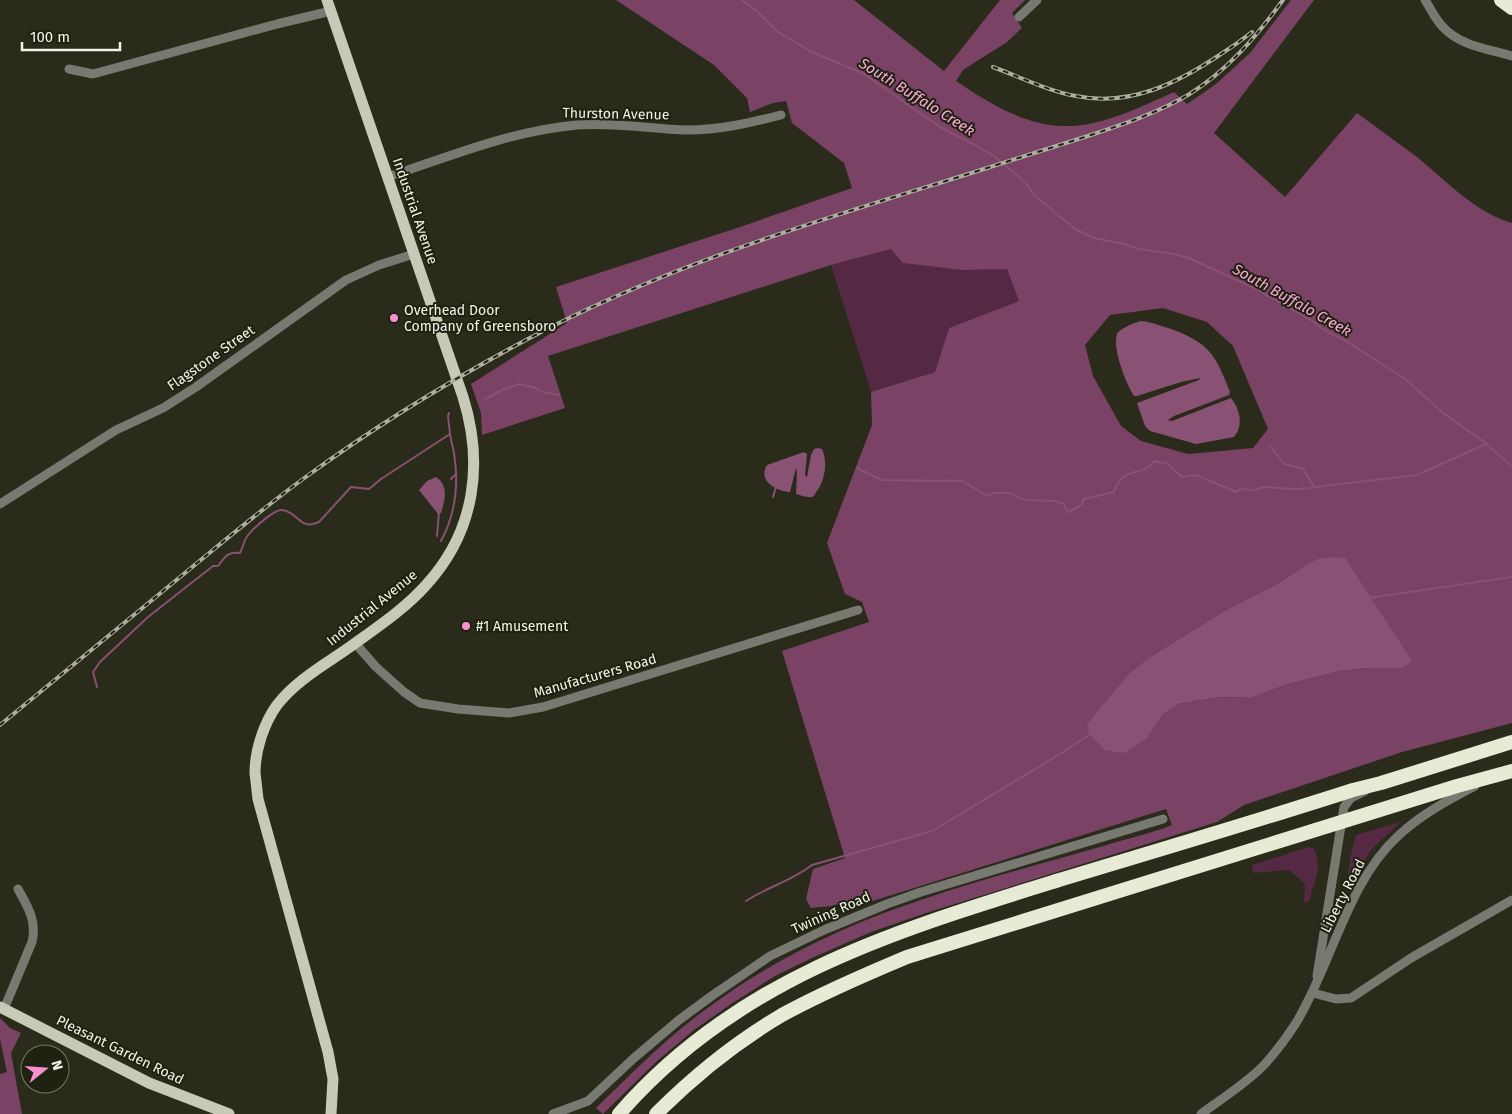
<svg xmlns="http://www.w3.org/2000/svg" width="1512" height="1114" font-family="'Fira Sans',sans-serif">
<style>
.green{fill:#552844}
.forest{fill:#7a4365;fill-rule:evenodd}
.water{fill:#895173}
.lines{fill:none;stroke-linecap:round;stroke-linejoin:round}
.stream{stroke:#895173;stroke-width:2}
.minor{stroke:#787a71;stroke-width:9}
.major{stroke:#c8cab8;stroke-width:11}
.highway{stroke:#e7ead4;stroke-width:14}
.rail-casing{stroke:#adaea1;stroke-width:4}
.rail{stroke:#202211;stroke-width:2;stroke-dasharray:5.5;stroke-linecap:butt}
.poi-dot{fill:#f690cf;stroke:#202211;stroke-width:2}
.labels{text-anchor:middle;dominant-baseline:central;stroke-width:4;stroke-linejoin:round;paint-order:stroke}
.street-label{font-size:14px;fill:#f3f4e9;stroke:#202211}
.poi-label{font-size:14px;fill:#f3f4e9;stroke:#202211;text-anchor:start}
.water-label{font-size:15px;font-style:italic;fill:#fda9db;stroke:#202211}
</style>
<rect width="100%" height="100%" fill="#2a2b1a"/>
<g class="green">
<path d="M 891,249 L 904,263 L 961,270 L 1007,268 L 1019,301 L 949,328 L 935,372 L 871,392 L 831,265 Z"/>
<path d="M 1401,822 L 1373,848 L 1346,886 L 1351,854 L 1356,835 Z"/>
<path d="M 1308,847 L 1313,848 C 1324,864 1314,882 1310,899 L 1307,903 L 1304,902 L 1305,884 L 1289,870 L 1253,873 L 1252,865 Z"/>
</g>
<g class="forest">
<path d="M 616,0 L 854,0 L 944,71 L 1000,0 L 1025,0 L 1012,13 L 1022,28 L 1007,42 L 963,70 L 956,81 C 990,104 1029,128 1072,126 C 1108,124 1142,106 1174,92 L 1187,104 L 1216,84 L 1250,53 L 1291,0 L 1314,0 L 1214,133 L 1285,197 L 1357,113 C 1377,128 1397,142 1417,157 C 1445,180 1476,213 1512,223 L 1512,723 L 1402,752 L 1244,805 L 1217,822 L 926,913 L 871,932 L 812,958 L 775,976 L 731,1004 L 694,1030 L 657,1061 L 603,1114 L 596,1108 C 626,1079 655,1049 688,1023 C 756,968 838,927 921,900 C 981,879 1042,864 1103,846 C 1125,839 1150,834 1172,825 L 1166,809 L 863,904 L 860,898 L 831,906 L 811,908 L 806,899 L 813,869 L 845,858 L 782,651 L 869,622 L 862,602 L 845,594 L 827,543 L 872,425 L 871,392 L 935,372 L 949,328 L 1019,301 L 1007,269 L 961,270 L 903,263 L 891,249 L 831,265 L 548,356 L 565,408 L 482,435 L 481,413 L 471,384 L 567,323 L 556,287 L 740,227 L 852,188 L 844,163 L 792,123 L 786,101 L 773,103 L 750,112 L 747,98 L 714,65 ZM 1163,308 L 1207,322 L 1233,346 L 1268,429 L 1253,448 L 1188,454 L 1141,441 L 1121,426 L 1093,376 L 1085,345 L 1110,315 ZM 1306,565 L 1402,668 L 1369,668 L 1340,671 L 1285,685 L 1252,698 L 1220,697 L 1178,704 L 1162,715 L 1150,657 L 1224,611 L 1275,585 Z"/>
<path d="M 0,1018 L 10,1028 L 21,1033 L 11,1053 L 22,1114 L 0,1114 L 0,1074 L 7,1072 L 0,1039 Z"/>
</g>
<g class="water">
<path d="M 1141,321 C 1152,322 1161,326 1171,329 C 1210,343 1216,356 1230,392 L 1229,395 L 1174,416 L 1168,420 L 1172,421 L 1231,398 C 1240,409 1244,426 1234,437 L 1196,444 L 1150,431 L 1145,426 L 1137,403 L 1199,380 L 1200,378 L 1181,382 L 1137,396 L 1134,396 C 1126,383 1112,349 1117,334 C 1119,329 1136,322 1141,321 Z"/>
<path d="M 818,448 L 822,449 C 828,462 825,480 817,491 C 815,493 815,496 812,497 C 808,498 800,495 796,494 L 797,472 L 796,468 L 790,492 C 777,491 757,481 767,465 L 804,452 L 807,454 L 805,475 L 807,477 L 811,455 L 814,449 Z"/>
<path d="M 436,477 C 449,485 445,501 441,513 L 438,514 L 419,490 L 427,481 Z"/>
<path d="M 1331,557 L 1345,558 L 1412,661 L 1402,668 L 1369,668 L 1340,671 L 1285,685 L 1252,698 L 1220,697 L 1178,704 L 1162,715 L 1147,738 L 1124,753 L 1105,750 L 1089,734 L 1087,724 L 1130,673 L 1150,657 L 1224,611 L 1275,585 L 1306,565 L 1318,559 Z"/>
</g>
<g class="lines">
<g class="stream">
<path d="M 742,0 L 759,13 L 778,32 L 810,51 L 864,74 L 940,127 L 977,146 L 994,156 L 1026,183 L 1034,195 L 1075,229 L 1094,238 L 1124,244 L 1139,249 L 1174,254 L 1189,258 L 1256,289 L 1314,322 L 1324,330 L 1346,341 L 1405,379 L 1442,412 L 1487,444 L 1512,467"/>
<path d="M 485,399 L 504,389 L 519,384 L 536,388 L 543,392 L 559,395"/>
<path d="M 1271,447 L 1284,464 L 1303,469 L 1314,487"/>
<path d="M 857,468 L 882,480 L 962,481 L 986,495 L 989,496 L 994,493 L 1011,493 L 1019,498 L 1025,500 L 1055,501 L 1064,504 L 1067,512 L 1068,512 L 1082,505 L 1084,499 L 1114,492 C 1124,464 1141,478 1155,461 L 1168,464 L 1182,477 L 1196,475 L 1236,492 L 1240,489 L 1253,490 L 1264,487 L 1295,489 L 1308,488 L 1417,475 L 1486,444"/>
<path d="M 451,479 L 456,474"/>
<path d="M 773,497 L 776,487"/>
<path d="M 437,536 L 439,512"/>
<path d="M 441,541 C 456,513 459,484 454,453 C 453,447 451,441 450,434"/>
<path d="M 1369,598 L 1512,577"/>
<path d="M 97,687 L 93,672 L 100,662 L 148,617 L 213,566 L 218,566 C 225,557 228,551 240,553 C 243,547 244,540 248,535 C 253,529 274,509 282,510 C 299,512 299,531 319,522 L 351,487 L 369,489 L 381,479 L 450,434 L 448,416 L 449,413"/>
<path d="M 746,901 C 767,887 792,881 812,865 L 932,831 L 1060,754 L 1092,733"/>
</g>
<g class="minor">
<path d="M 1425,0 C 1431,9 1435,19 1443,27 C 1460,46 1489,49 1512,56"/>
<path d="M 1019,17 L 1037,0"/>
<path d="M 69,69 L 93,74 L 277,24 L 331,11"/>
<path d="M 388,177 C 450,156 511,131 577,125 C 614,122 651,129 687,130 C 719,130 750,123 781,115"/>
<path d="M 0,504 L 116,430 L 163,408 L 196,387 L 346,280 L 379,265 L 414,254"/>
<path d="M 355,643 L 376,667 L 404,692 L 420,703 L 458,709 L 509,713 L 543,707 L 858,610"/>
<path d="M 1317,976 L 1344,807 L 1351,798 L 1365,791"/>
<path d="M 1313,993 L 1336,999 L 1351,998 L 1411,958 L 1512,900"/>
<path d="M 4,1009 L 32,942 C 37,921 28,907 18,889"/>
<path d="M 553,1114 L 588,1101 L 634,1058 L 679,1020 L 713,995 L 770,956 L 824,930 L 887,904 L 921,892 L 1163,819"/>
<path d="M 1201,1114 C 1220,1100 1248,1082 1264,1065 C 1275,1053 1287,1037 1296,1023 C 1332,964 1347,882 1399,835 C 1422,814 1448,800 1475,786"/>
</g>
<g class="major">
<path d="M 327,0 L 463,397 C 484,464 475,531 427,584 C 407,607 379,626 354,644 C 328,663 297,679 277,705 C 264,723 255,750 255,773 C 256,781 257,790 258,799 L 328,1052 L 333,1079 L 331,1114"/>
<path d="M 0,1007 L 149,1083 L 229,1114"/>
</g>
<g class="highway">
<path d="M 1501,0 L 1512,8"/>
<path d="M 619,1114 C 736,979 891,932 1056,881 C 1155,851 1254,822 1353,790 L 1381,783 L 1512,742"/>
<path d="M 656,1114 C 693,1077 736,1042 782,1015 C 822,993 864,975 907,957 L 1457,786 L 1512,771"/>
</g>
<g class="rail-casing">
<g id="rail">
<path d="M 993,67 C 1020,77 1048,91 1076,96 C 1130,107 1178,83 1221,54 C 1232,47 1242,40 1252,32"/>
<path d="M 0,725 C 58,677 116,630 174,582 C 217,547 259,511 303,479 C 374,427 449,381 526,340 C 664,266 814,222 962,176 C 1005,162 1048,149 1091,135 C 1124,124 1157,113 1188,95 C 1227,71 1256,37 1283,0"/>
</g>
</g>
<use href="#rail" class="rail"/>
</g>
<g class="poi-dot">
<circle cx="394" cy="318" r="5"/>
<circle cx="466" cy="626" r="5"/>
</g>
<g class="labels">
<g class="street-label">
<text transform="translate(616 114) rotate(1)">Thurston Avenue</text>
<text transform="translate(415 211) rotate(71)">Industrial Avenue</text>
<text transform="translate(211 358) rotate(-35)">Flagstone Street</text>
<text transform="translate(372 608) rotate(-39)">Industrial Avenue</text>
<text transform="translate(595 676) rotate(-16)">Manufacturers Road</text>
<text transform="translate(1343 896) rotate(-63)">Liberty Road</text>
<text transform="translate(831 913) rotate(-24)">Twining Road</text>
<text transform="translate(120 1050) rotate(26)">Pleasant Garden Road</text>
</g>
<g class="poi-label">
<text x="404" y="310">Overhead Door<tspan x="404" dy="16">Company of Greensboro</tspan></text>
<text x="476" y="626">#1 Amusement</text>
</g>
<g class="water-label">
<text transform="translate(917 97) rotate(32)">South Buffalo Creek</text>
<text transform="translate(1292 300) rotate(29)">South Buffalo Creek</text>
</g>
</g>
<g transform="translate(45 1069) rotate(73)"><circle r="24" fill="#202211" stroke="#747667"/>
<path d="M0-4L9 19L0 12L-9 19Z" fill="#f690cf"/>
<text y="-8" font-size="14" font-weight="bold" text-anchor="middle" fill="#f3f4e9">N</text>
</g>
<path d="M22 42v8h98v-8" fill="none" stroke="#f3f4e9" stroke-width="2.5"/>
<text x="30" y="42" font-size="15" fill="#f3f4e9" stroke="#202211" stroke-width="4" paint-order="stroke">100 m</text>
</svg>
